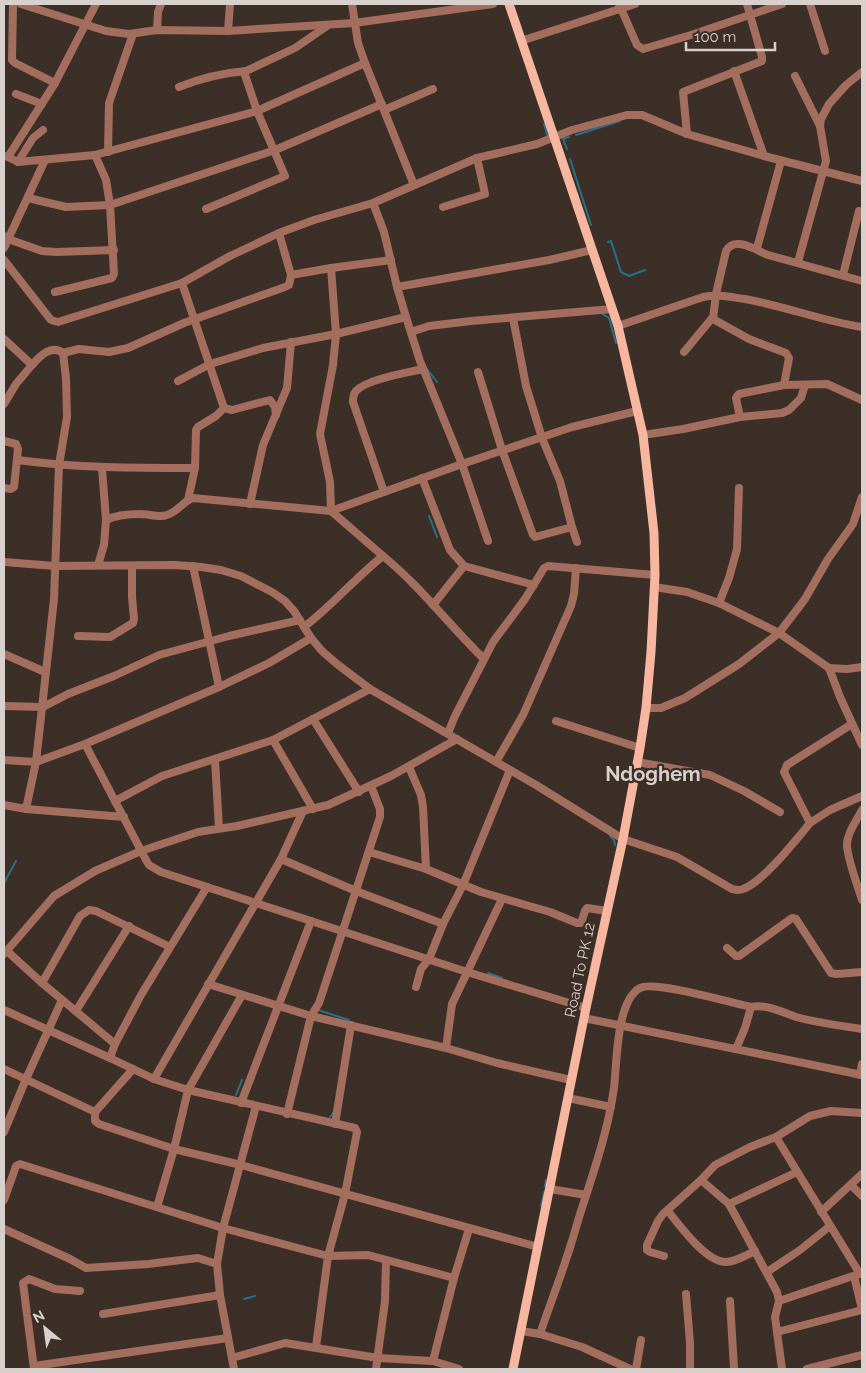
<svg xmlns="http://www.w3.org/2000/svg" width="866" height="1373" font-family="Raleway,sans-serif">
<style>
.lines{fill:none;stroke-linecap:round;stroke-linejoin:round}
.stream{stroke:#257289;stroke-width:2}
.minor{stroke:#a36e5d;stroke-width:8}
.major{stroke:#f7b6a0;stroke-width:9}
.labels{text-anchor:middle;dominant-baseline:central;stroke-width:4.5;stroke-linejoin:round;paint-order:stroke}
.street-label{font-size:15px;fill:#d8d0cc;stroke:#3b2f28}
.district-label{font-size:20px;font-weight:bold;fill:#d8d0cc;stroke:#3b2f28}
</style>
<rect width="100%" height="100%" fill="#3b2f28"/>
<g class="lines">
<g class="stream">
<path d="M 544,124 L 548,138"/>
<path d="M 576,135 L 620,121"/>
<path d="M 567,149 L 563,139 L 569,137"/>
<path d="M 570,159 L 591,225"/>
<path d="M 608,242 L 611,241 L 621,272 L 629,276 L 645,270"/>
<path d="M 601,313 L 609,318 L 616,343"/>
<path d="M 427,369 L 437,382"/>
<path d="M 429,516 L 437,537"/>
<path d="M 610,836 L 614,840 L 615,845"/>
<path d="M 4,883 L 16,861"/>
<path d="M 488,973 L 502,978"/>
<path d="M 318,1010 L 349,1020"/>
<path d="M 236,1095 L 242,1080"/>
<path d="M 330,1117 L 333,1113"/>
<path d="M 545,1186 L 546,1180"/>
<path d="M 541,1206 L 544,1192"/>
<path d="M 244,1299 L 255,1296"/>
</g>
<g class="minor">
<path d="M 13,4 L 12,60 L 15,63 L 55,83"/>
<path d="M 21,4 L 106,31 L 129,34 L 157,30 L 228,31 L 354,23 L 493,4"/>
<path d="M 352,4 L 358,43 L 365,63 L 414,185"/>
<path d="M 619,4 L 637,45 L 643,49 L 691,35 L 782,4"/>
<path d="M 810,4 L 825,51"/>
<path d="M 157,30 L 158,12 L 161,4"/>
<path d="M 228,31 L 230,4"/>
<path d="M 521,41 L 635,4"/>
<path d="M 734,71 L 764,156"/>
<path d="M 795,76 L 820,126"/>
<path d="M 179,87 C 201,78 222,73 246,71"/>
<path d="M 16,94 L 42,104"/>
<path d="M 384,110 L 433,89"/>
<path d="M 687,134 L 683,92 L 762,61 L 762,57 L 747,4"/>
<path d="M 108,152 L 109,103 L 133,34"/>
<path d="M 5,156 L 8,157 L 55,83 L 96,4"/>
<path d="M 8,157 L 18,162 L 95,155 L 257,111 L 365,63"/>
<path d="M 18,162 L 33,138 L 43,130"/>
<path d="M 28,198 L 66,207 L 110,205 L 275,150 L 382,104"/>
<path d="M 443,207 L 485,194 L 477,158"/>
<path d="M 206,209 L 285,176 L 257,111 L 244,72 L 295,48 L 327,26"/>
<path d="M 4,236 L 8,239 L 42,251 L 57,252 L 114,250"/>
<path d="M 4,248 L 45,160"/>
<path d="M 757,248 L 781,161"/>
<path d="M 4,260 L 51,320 L 58,322 L 182,283 L 230,256 L 279,233 L 314,220 L 373,203 L 477,158 L 537,144 L 572,130 L 627,115 L 642,115 L 687,134 L 764,156 L 862,181"/>
<path d="M 798,262 L 826,161 L 820,126 L 821,119 L 829,104 L 846,85 L 862,72"/>
<path d="M 331,268 L 336,334 L 333,365 L 320,434 L 330,482 L 331,511 L 383,556"/>
<path d="M 291,275 L 331,268 L 391,260"/>
<path d="M 843,275 L 859,211"/>
<path d="M 182,283 L 224,408"/>
<path d="M 397,287 L 549,260 L 592,250"/>
<path d="M 55,292 L 112,278 L 114,274 L 110,205 L 106,180 L 95,155"/>
<path d="M 406,317 L 420,361 L 462,464 L 488,541"/>
<path d="M 513,318 L 526,386 L 542,438 L 560,481 L 572,527"/>
<path d="M 618,326 L 703,297 C 718,294 730,297 745,299 C 785,306 822,321 862,327"/>
<path d="M 411,332 L 429,326 L 471,321 L 612,309"/>
<path d="M 4,339 L 32,365 L 16,384 L 4,404"/>
<path d="M 684,352 L 713,317"/>
<path d="M 63,353 L 79,349 L 109,352 L 128,348 L 184,323 L 285,287 L 289,285 L 291,275 L 279,233"/>
<path d="M 478,372 L 502,450 L 533,535 L 535,537 L 572,527 L 577,542"/>
<path d="M 178,381 L 210,364 L 263,348 L 336,334 L 406,317 L 397,287 L 384,232 L 373,203"/>
<path d="M 784,385 L 789,358 L 786,353 L 749,339 L 713,319 L 716,294 L 726,251 C 735,235 757,251 768,255 L 862,281"/>
<path d="M 224,408 L 232,410 L 270,400 L 275,407 L 276,415"/>
<path d="M 740,417 L 736,398 L 739,394 L 784,385 L 827,384 L 862,400"/>
<path d="M 643,435 L 683,429 L 740,417 L 782,413 L 789,410 L 801,398 L 805,385"/>
<path d="M 4,441 L 16,444 L 18,449 L 14,487 L 11,489 L 4,488"/>
<path d="M 17,460 C 77,468 135,468 195,468"/>
<path d="M 102,468 L 106,520"/>
<path d="M 422,478 L 450,550 L 464,566 L 433,605"/>
<path d="M 384,492 L 353,402 C 353,398 353,394 356,391 C 367,379 406,373 423,369"/>
<path d="M 188,500 L 195,468 L 196,430 L 198,427 L 216,416 L 224,408"/>
<path d="M 250,504 L 263,445 L 287,388 L 291,342"/>
<path d="M 4,562 L 55,566 L 175,565 L 201,567 L 221,570 L 241,576 L 272,592 L 285,601 L 294,611 L 311,638 L 322,651 L 337,664 L 370,689 L 536,785 L 623,839 L 677,857 L 732,889 C 736,890 739,891 743,889 C 763,882 796,840 810,823 L 784,772 L 787,765 L 852,724"/>
<path d="M 98,565 L 104,545 L 106,520 C 116,515 129,514 140,514 C 149,514 159,518 167,515 C 178,512 183,501 193,498 L 331,511 L 462,464 L 572,427 L 637,411"/>
<path d="M 193,566 L 219,687"/>
<path d="M 464,566 L 534,585"/>
<path d="M 654,587 L 687,592 L 719,603 L 779,633 L 829,668 L 847,669 L 862,667"/>
<path d="M 719,603 L 729,578 L 737,549 L 739,488"/>
<path d="M 304,627 C 332,606 355,578 383,556 C 420,586 449,625 483,658"/>
<path d="M 78,636 L 110,637 L 133,623 L 134,619 L 132,597 L 132,566"/>
<path d="M 4,654 L 45,672"/>
<path d="M 829,668 L 840,697 L 862,745"/>
<path d="M 4,706 L 43,707 L 68,694 L 114,676 L 159,655 L 229,636 L 300,620"/>
<path d="M 646,708 L 661,708 L 685,698 L 739,664 L 779,633 L 805,599 L 828,559 L 853,524 L 862,497"/>
<path d="M 313,719 L 359,792"/>
<path d="M 556,721 L 640,748"/>
<path d="M 448,733 L 455,716 L 493,642 L 525,599 L 544,568 L 548,566 L 655,575"/>
<path d="M 273,740 L 313,809"/>
<path d="M 85,744 L 146,860 L 149,865 L 161,872 L 467,972 L 586,1008"/>
<path d="M 4,760 L 36,762 L 85,744 L 219,687 L 269,663 L 311,638"/>
<path d="M 215,760 L 219,828"/>
<path d="M 496,762 L 523,715 L 571,606 L 574,594 L 576,568"/>
<path d="M 637,762 L 710,775 L 744,791 L 780,812"/>
<path d="M 409,767 L 421,795 L 423,807 L 426,869"/>
<path d="M 115,801 L 162,776 L 273,740 L 370,689"/>
<path d="M 4,805 L 26,809 L 124,817"/>
<path d="M 26,809 L 36,762 L 54,599 L 59,465 L 67,417 L 66,378 L 63,353 C 51,344 40,356 32,365"/>
<path d="M 862,810 C 857,820 848,831 847,843 C 846,856 858,886 862,900"/>
<path d="M 810,823 L 830,810 L 862,796"/>
<path d="M 369,852 L 426,869 L 481,892 L 550,912 L 577,923 L 581,923 L 585,911 L 587,908 L 607,911"/>
<path d="M 281,859 L 303,811"/>
<path d="M 727,948 L 736,956 L 739,956 L 792,918 L 796,919 L 831,973 L 837,974 L 862,972"/>
<path d="M 7,951 L 42,983 L 115,1044 L 110,1058 L 154,1079 L 188,1090 L 355,1128 L 357,1132 L 345,1194 L 328,1256 L 368,1255 L 454,1278"/>
<path d="M 4,954 L 54,896 L 95,871 L 141,851 L 198,832 L 237,826 L 328,805 L 391,776 L 457,739"/>
<path d="M 42,983 L 80,916 L 89,910 L 96,911 L 170,947"/>
<path d="M 208,984 L 311,1016 L 446,1048 L 452,1004 L 502,899"/>
<path d="M 416,987 L 421,969 L 429,959 L 443,924 L 463,885 L 510,770"/>
<path d="M 4,1010 L 110,1058"/>
<path d="M 76,1011 L 129,926"/>
<path d="M 584,1018 L 862,1075"/>
<path d="M 115,1044 L 141,995 L 207,887"/>
<path d="M 446,1048 L 497,1063 L 571,1080"/>
<path d="M 736,1049 L 745,1028 L 751,1007 C 767,1004 782,1012 796,1017 C 818,1023 840,1026 862,1029"/>
<path d="M 4,1069 L 95,1112 L 95,1121 L 99,1124 L 174,1149 L 241,1165 L 538,1247"/>
<path d="M 860,1075 L 862,1064"/>
<path d="M 154,1079 L 281,859 L 356,891 L 443,924"/>
<path d="M 568,1098 L 611,1107"/>
<path d="M 241,1103 L 311,921"/>
<path d="M 95,1112 L 133,1069"/>
<path d="M 287,1114 L 311,1016 L 319,1003 L 323,991 L 380,817 L 380,809 L 371,786"/>
<path d="M 335,1124 L 351,1025"/>
<path d="M 4,1132 L 26,1079 L 62,1000"/>
<path d="M 776,1137 L 860,1274"/>
<path d="M 701,1180 L 729,1204 L 777,1292 L 779,1301 L 775,1317 L 782,1369"/>
<path d="M 851,1185 L 862,1196"/>
<path d="M 550,1189 L 586,1195"/>
<path d="M 4,1200 L 16,1166 L 20,1164 L 223,1228 L 328,1256 L 316,1347"/>
<path d="M 729,1204 L 797,1172"/>
<path d="M 157,1207 L 174,1149 L 188,1090 L 242,995"/>
<path d="M 668,1211 C 679,1225 706,1262 726,1262 C 735,1262 747,1255 755,1251"/>
<path d="M 821,1212 L 862,1174"/>
<path d="M 4,1229 L 70,1259 L 86,1268 L 148,1264 L 198,1258 L 217,1264"/>
<path d="M 664,1256 L 650,1252 L 647,1250 L 647,1245 L 658,1221 L 663,1214 L 701,1180 L 715,1165 L 750,1147 L 776,1137 L 810,1116 L 831,1111 L 862,1113"/>
<path d="M 767,1272 L 800,1250 L 830,1226"/>
<path d="M 854,1276 L 862,1309"/>
<path d="M 686,1294 L 690,1343 L 690,1369"/>
<path d="M 730,1301 L 734,1369"/>
<path d="M 779,1301 L 862,1273"/>
<path d="M 103,1314 L 220,1295"/>
<path d="M 521,1331 L 540,1334 C 550,1304 562,1274 571,1244 C 575,1232 578,1220 582,1208 C 595,1168 608,1130 614,1088 C 617,1063 616,1001 640,988 C 654,980 731,1003 751,1007"/>
<path d="M 777,1332 L 862,1310"/>
<path d="M 540,1334 L 582,1347 L 630,1369"/>
<path d="M 232,1358 L 285,1343 L 378,1358 L 433,1361 L 459,1369"/>
<path d="M 433,1361 L 454,1278 L 469,1229"/>
<path d="M 34,1366 L 228,1338"/>
<path d="M 34,1369 L 23,1283 L 29,1279 L 55,1289 L 80,1291"/>
<path d="M 234,1369 L 220,1295 L 217,1264 L 223,1228 L 256,1106"/>
<path d="M 376,1369 L 385,1301 L 386,1260"/>
<path d="M 636,1369 L 641,1340"/>
<path d="M 807,1369 L 862,1355"/>
</g>
<path class="major" d="M 509,4 L 618,326 L 643,435 L 654,533 L 655,575 L 651,652 L 646,708 L 640,748 L 623,839 L 586,1008 L 513,1369"/>
</g>
<g class="labels">
<g class="street-label">
<text transform="translate(580 970) rotate(-78)">Road To PK 12</text>
</g>
<g class="district-label">
<text x="653" y="774">Ndoghem</text>
</g>
</g>
<rect width="866" height="1373" fill="none" stroke="#d8d0cc" stroke-width="10"/>
<g transform="translate(45 1328) rotate(331)" stroke="#3b2f28" stroke-width="4" paint-order="stroke">
<path d="M0-4L9 19L0 12L-9 19Z" fill="#d8d0cc"/>
<text y="-8" font-size="14" font-weight="bold" text-anchor="middle" fill="#d8d0cc">N</text>
</g>
<path d="M686 42v8h89v-8" fill="none" stroke="#d8d0cc" stroke-width="2.5"/>
<text x="694" y="42" font-size="15" fill="#d8d0cc" stroke="#3b2f28" stroke-width="4" paint-order="stroke">100 m</text>
</svg>
